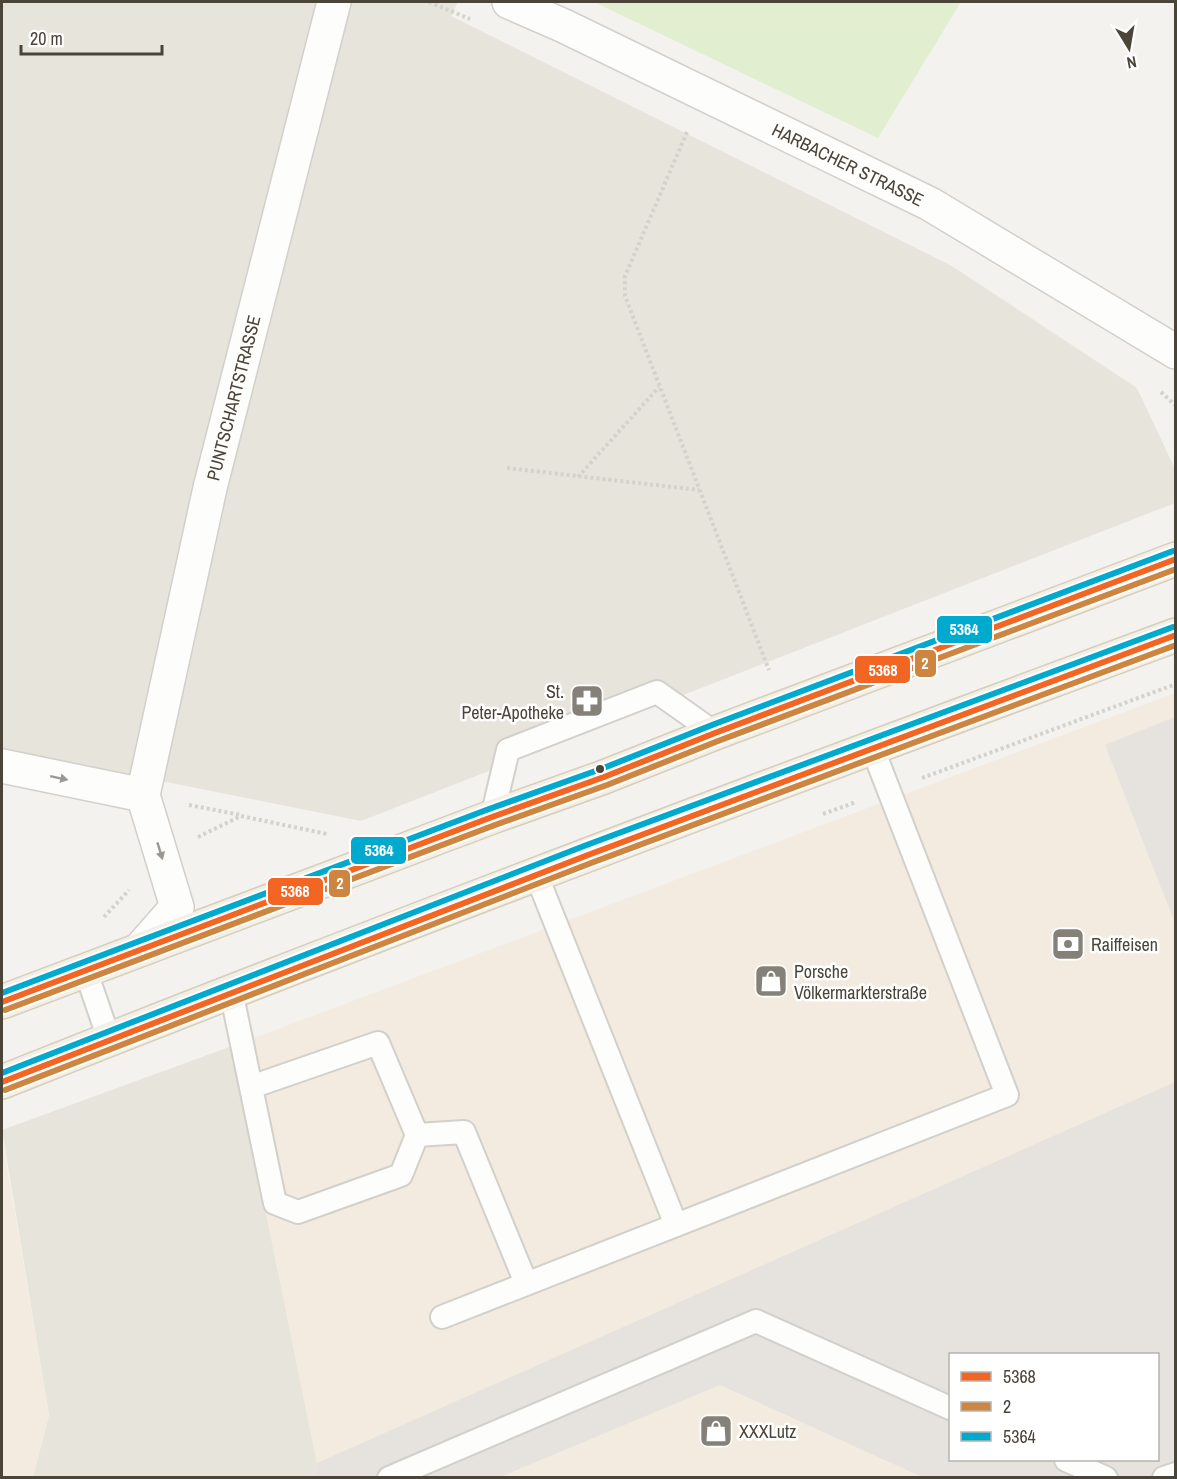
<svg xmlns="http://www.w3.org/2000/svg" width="1177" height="1479" font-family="'Archivo Narrow',sans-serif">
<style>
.residential{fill:#e7e4dc}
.commercial{fill:#f3ebdf;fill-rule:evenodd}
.green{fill:#e1eecf}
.parking{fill:#e6e3df;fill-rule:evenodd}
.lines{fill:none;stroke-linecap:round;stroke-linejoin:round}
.service-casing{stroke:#d2d0cb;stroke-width:26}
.minor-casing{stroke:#d2d0cb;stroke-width:36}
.primary-casing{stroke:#d6cebb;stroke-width:36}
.path{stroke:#d3d2cc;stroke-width:4;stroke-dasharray:3 3;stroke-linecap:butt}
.service{stroke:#fdfdfc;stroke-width:22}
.minor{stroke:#fdfdfc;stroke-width:33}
.primary{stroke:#f2efe6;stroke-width:33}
.bus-1-casing{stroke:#fff;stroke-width:10}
.bus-2-casing{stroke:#fff;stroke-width:10}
.bus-3-casing{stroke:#fff;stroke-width:10}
.bus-1{stroke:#f26522;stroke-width:6}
.bus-2{stroke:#cd853f;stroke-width:6}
.bus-3{stroke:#00a9ce;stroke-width:6}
.oneway{fill:#9b9791}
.bus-dot{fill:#4b4439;stroke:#fff;stroke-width:2}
.labels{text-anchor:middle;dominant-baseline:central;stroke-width:5;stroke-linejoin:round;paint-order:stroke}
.street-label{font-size:18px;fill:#4b4439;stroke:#fff}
.poi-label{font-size:18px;fill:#4b4439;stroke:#fff;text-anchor:start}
.line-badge{stroke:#fff;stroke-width:2}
.badge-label{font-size:16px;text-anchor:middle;font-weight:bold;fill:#fff}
</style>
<rect width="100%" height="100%" fill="#f4f2ee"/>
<g class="residential">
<path d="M 2,2 L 458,2 L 451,16 L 952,266 L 1137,388 L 1175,469 L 1175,503 L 361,821 L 2,749 Z"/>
<path d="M 232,1046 L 317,1463 L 314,1477 L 33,1477 L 49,1415 L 2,1130 Z"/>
</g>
<g class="commercial">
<path d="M 1175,693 L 1175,1477 L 314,1477 L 317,1463 L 232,1046 ZM 950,1354 L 1158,1354 L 1158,1460 L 950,1460 Z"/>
<path d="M 2,1138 L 49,1415 L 33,1477 L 2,1477 Z"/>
</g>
<path class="green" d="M 594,2 L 961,2 L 878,138 Z"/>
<g class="parking">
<path d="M 1175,717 L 1175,923 L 1105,745 Z"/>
<path d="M 1175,1082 L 1175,1477 L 922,1477 L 720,1385 L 500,1477 L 314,1478 L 317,1463 ZM 950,1354 L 1158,1354 L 1158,1460 L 950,1460 Z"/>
</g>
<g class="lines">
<g class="service-casing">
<g id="service">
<path d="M 492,817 L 508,750 L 657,692 L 715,733"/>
<path d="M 536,874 L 676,1225"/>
<path d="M 85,969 L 109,1039"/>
<path d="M 231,991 L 275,1203 L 298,1212 L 401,1175 L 417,1135 L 378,1043 L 251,1087"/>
<path d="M 417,1135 L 464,1132 L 526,1283"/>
<path d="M 442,1317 L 1007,1095 L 872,747"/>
<path d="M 1066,1460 L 1106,1478"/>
<path d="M 389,1478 L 756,1321 L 950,1408"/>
<path d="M 1164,1478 L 1176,1474"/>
</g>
</g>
<g class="minor-casing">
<g id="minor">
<path id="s1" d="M 509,2 L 564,26 L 930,204 L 1176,352"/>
<path d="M 2,766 L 143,795"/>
<path id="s2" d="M 141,948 L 177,907 L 143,795 L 210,488 L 334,2"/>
</g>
</g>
<g class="primary-casing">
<g id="primary">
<path d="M 2,1002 L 492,817 L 604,777 L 715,733 L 1176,559"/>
<path d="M 2,1082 C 391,927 783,780 1176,635"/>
</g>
</g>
<g class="path">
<path d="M 429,2 L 470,19"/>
<path d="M 687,132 L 625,276 L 625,296 L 769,670"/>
<path d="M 1161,392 L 1176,406"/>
<path d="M 507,468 L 699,490"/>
<path d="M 578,477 L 659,387"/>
<path d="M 922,778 L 1176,684"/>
<path d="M 189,805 L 241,815"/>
<path d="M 823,814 L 856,802"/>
<path d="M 198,837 L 241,816 L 327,834"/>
<path d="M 104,917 L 129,890"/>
</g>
<use href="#service" class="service"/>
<use href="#minor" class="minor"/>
<use href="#primary" class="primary"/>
<g class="bus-1-casing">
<g id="bus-1">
<path d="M 2,1002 L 492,817 L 604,777 L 715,733 L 1176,559"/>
<path d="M 2,1082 L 588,855 L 1176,635"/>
</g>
</g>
<g class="bus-2-casing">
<g id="bus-2">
<path d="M 5,1010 L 495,825 L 607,785 L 718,741 L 1176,569"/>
<path d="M 5,1090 L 591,863 L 1176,645"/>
</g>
</g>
<g class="bus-3-casing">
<g id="bus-3">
<path d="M 2,993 L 489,809 L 601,769 L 712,725 L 1173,551"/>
<path d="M 2,1073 L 584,846 L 1173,627"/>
</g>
</g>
<use href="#bus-1" class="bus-1"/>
<use href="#bus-2" class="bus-2"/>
<use href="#bus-3" class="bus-3"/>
</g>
<defs><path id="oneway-solid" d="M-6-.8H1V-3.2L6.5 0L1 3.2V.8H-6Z" transform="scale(1.5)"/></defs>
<g class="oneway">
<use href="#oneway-solid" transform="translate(59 778) rotate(12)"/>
<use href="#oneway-solid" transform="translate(160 851) rotate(73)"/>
</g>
<defs>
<g id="pharmacy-square" transform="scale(1.725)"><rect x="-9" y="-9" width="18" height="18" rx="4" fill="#868178" stroke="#fff"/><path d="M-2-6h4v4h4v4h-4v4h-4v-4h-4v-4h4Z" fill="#fff"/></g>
<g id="bank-square" transform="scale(1.725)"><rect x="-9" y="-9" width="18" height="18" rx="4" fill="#868178" stroke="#fff"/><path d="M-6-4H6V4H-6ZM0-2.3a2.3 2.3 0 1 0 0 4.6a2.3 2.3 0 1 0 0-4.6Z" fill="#fff"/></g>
<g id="shop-square" transform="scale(1.725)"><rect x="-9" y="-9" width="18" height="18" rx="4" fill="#868178" stroke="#fff"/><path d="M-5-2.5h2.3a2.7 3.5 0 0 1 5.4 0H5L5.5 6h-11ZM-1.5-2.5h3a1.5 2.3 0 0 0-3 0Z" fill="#fff"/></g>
</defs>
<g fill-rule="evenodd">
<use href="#pharmacy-square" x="587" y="701"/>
<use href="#bank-square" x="1068" y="944"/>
<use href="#shop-square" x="771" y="981"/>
<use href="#shop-square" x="716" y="1431"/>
</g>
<circle class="bus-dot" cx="600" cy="769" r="5"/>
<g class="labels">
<g class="street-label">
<text stroke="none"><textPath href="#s1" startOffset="376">HARBACHER STRASSE</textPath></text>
<text stroke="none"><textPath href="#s2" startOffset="579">PUNTSCHARTSTRASSE</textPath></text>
</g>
<g class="poi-label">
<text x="564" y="691" text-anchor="end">St.<tspan x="564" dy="21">Peter-Apotheke</tspan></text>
<text x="1091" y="944">Raiffeisen</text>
<text x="794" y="971">Porsche<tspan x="794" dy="21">Völkermarkterstraße</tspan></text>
<text x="739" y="1431">XXXLutz</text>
</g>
</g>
<g class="line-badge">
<rect x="936" y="615" width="57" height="29" rx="6" fill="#00a9ce"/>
<rect x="914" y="649" width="23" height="29" rx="6" fill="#cd853f"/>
<rect x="854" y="655" width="57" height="29" rx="6" fill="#f26522"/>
<rect x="350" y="836" width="57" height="29" rx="6" fill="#00a9ce"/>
<rect x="328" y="869" width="23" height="29" rx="6" fill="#cd853f"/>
<rect x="267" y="877" width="57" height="29" rx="6" fill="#f26522"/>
</g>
<g class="badge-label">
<text x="964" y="635">5364</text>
<text x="925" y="669">2</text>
<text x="883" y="676">5368</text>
<text x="379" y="856">5364</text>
<text x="340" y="889">2</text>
<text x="295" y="897">5368</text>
</g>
<rect width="1177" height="1479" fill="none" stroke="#4b4439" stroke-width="6"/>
<rect x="949" y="1353" width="210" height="108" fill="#ffffff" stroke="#b7b4b0" stroke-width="1.5"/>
<rect x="961" y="1372" width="30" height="9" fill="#f26522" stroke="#b7b4b0" stroke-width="1.5"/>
<text x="1003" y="1383" font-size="18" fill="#4b4439">5368</text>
<rect x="961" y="1402" width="30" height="9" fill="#cd853f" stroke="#b7b4b0" stroke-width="1.5"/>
<text x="1003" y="1413" font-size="18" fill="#4b4439">2</text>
<rect x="961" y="1432" width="30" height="9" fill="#00a9ce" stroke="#b7b4b0" stroke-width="1.5"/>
<text x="1003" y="1443" font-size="18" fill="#4b4439">5364</text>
<g transform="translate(1129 48) rotate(169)" stroke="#ffffff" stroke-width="4.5" paint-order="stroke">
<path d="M0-4.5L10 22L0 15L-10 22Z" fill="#4b4439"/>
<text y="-9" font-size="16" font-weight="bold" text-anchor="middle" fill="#4b4439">N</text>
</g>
<path d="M21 45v9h141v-9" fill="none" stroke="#4b4439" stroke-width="3"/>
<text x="30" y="45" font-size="18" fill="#4b4439" stroke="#ffffff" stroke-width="4.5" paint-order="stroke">20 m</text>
</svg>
